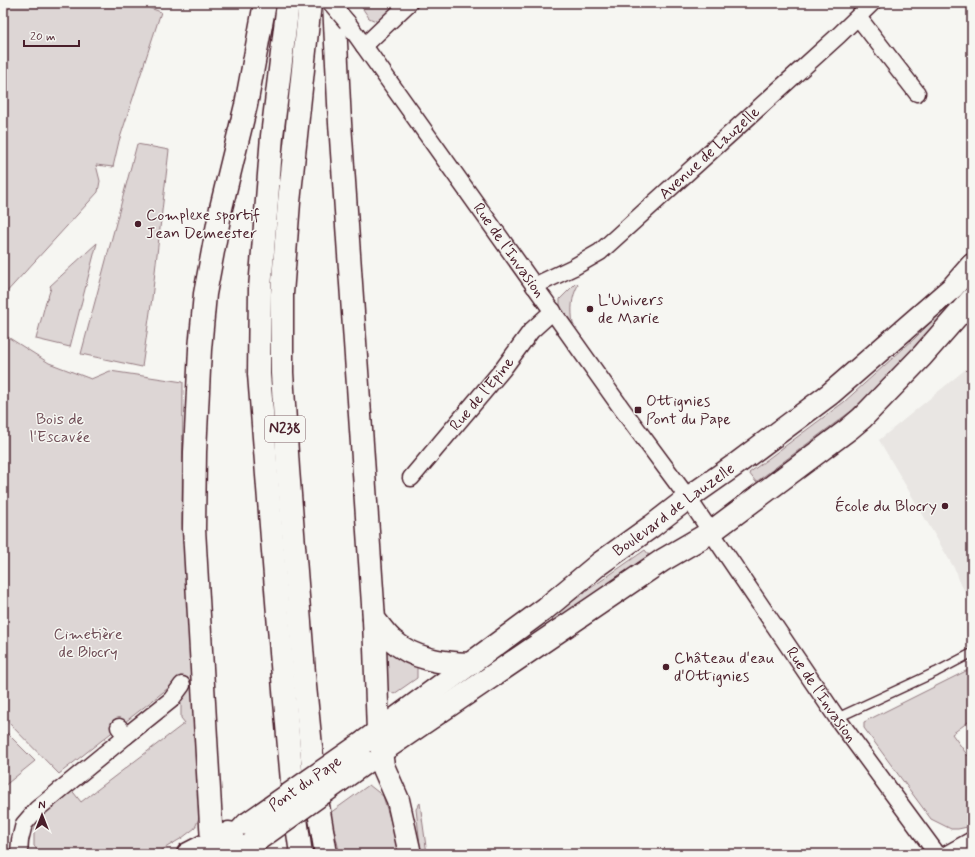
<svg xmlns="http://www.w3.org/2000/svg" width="975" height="857" font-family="Mynerve,sans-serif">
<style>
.built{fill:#e9e6e3}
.green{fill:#ddd6d5;stroke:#947a80}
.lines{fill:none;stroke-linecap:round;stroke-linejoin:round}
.service-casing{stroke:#4a1f2b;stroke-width:11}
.minor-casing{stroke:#4a1f2b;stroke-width:19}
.secondary-casing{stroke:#4a1f2b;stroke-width:25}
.trunk-casing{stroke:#4a1f2b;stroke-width:25}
.service{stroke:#f6f6f2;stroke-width:8}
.minor{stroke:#f6f6f2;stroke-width:16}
.secondary{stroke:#f6f6f2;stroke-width:22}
.trunk{stroke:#f6f6f2;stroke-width:22}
.minor-bridge-casing{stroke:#4a1f2b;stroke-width:19;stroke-linecap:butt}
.secondary-bridge-casing{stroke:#4a1f2b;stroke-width:25;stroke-linecap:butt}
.minor-bridge{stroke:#f6f6f2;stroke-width:16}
.secondary-bridge{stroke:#f6f6f2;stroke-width:22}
.poi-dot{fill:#4a1f2b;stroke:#f6f6f2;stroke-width:1.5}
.labels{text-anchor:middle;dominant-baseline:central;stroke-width:3;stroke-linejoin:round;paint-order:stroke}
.shield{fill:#f6f6f2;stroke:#7e6067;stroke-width:1}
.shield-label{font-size:15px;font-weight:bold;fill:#4a1f2b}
.street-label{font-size:16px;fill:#4a1f2b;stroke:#f6f6f2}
.poi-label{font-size:16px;fill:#4a1f2b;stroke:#f6f6f2;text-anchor:start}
.park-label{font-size:16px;fill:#6f4d56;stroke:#f6f6f2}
</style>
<rect width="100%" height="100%" fill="#f6f6f2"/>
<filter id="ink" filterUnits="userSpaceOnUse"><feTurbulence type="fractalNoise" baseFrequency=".025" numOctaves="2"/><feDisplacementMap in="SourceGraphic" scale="8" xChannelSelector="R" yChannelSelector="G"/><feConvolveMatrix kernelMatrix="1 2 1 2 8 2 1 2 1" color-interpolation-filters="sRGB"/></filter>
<g filter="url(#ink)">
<path class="built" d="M 972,364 L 972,604 L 959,581 L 957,573 L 879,440 Z"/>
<g class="green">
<path d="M 3,3 L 136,3 L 161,12 L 119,141 L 113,167 L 96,165 L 100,181 L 98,192 L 3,296 Z"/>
<path d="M 359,3 L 397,3 L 378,22 L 369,18 Z"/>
<path d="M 137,144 L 169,150 L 152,298 L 142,367 L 81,354 Z"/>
<path d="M 97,243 L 70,347 L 36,339 L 46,301 L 47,300 L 51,288 L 50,286 Z"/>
<path d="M 972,275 L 972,292 L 929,340 L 850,412 L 756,482 L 749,473 L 844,402 L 915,338 L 945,308 Z"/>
<path d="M 576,283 L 578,285 C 571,298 571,310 573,324 L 560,307 L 560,299 Z"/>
<path d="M 3,334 L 49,363 L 91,379 L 110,371 L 183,382 L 182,523 L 192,668 L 197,782 L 202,793 L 200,815 L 195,828 L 182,838 L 155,854 L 41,854 L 34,846 L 34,826 L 45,812 L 70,788 L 81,802 L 185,723 L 181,718 L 181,678 L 59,774 L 3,717 Z"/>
<path d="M 645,550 L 649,555 L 389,741 L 464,677 Z"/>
<path d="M 386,647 L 393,655 L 417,667 L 417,678 L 394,694 L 386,689 Z"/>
<path d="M 972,668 L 972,719 L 952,734 L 968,756 L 972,754 L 972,826 L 958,829 L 951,829 L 931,819 L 864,728 L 864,722 Z"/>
<path d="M 3,729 L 35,761 L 3,787 Z"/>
<path d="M 369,785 L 383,796 L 394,832 L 398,854 L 340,854 L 330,813 Z"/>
<path d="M 420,803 L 427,854 L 421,854 L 416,809 Z"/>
</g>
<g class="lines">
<g class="service-casing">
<path id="service" d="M 837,718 L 936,672 L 972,653"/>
</g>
<g class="minor-casing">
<g id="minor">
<path d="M 858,17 L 917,93"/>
<path id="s1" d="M 347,22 L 622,409 L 688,498 L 837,718 L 937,854"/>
<path d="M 364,46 L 409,3"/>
<path id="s2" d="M 534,286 L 574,267 L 600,252 L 839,35 L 872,3"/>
<path id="s3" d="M 411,478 L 503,369 L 531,331 L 553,311"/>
<path d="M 126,736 L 171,700 L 182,685"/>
<path d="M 19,854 L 20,840 L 24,824 L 37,809 L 126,736 L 119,727"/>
<path d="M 947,854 L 972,840"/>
</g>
</g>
<g class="secondary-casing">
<g id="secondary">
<path id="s4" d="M 365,741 L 546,608 L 599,564 L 652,526 L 688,498 L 735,465 L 830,394 L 952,288 L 972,265"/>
<path d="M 366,762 L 663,560 L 711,532 L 849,429 L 862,418 L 922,356 L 972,299"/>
<path d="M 188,854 L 229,833"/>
<path d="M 233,854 L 250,845"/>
</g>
</g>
<g class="trunk-casing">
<g id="trunk">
<path d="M 288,3 L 272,136 L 267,200 L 260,289 L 259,374 L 284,690 L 294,804 L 301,854"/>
<path d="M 310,3 L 289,202 L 282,294 L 282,373 L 288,469 L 305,686 L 315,787 L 326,854"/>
<path d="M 334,3 L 340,123 L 374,619 C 380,626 385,634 392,640 C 414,660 443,663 471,664"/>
<path d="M 374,619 L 378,732 L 383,766 L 398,800 L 410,854"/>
<path d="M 212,842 L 194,529 L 195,452 L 200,349 L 205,294 L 221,208 L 246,105 L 265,3"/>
<path d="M 219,854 L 247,824"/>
</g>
</g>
<use href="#service" class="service"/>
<use href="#minor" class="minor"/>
<use href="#secondary" class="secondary"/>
<use href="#trunk" class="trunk"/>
<g class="minor-bridge-casing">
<path id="minor-bridge" d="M 331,3 L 347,22"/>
</g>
<g class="secondary-bridge-casing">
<g id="secondary-bridge">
<path id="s5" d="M 247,824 L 364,742"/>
<path d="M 250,845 L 366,762"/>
</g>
</g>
<use href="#minor-bridge" class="minor-bridge"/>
<use href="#secondary-bridge" class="secondary-bridge"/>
</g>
</g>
<g class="poi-dot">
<circle cx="138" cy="224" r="4"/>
<circle cx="590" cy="309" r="4"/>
<rect x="634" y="406" width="8" height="8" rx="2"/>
<circle cx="945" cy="506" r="4"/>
<circle cx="666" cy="667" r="4"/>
</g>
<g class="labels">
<rect class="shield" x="265" y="416" width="40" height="26" rx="3"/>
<g class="shield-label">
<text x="285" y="429">N238</text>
</g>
<g class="street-label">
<text stroke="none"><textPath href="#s2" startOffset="222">Avenue de Lauzelle</textPath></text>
<text stroke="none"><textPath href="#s1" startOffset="280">Rue de l'Invasion</textPath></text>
<text stroke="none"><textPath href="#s3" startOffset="110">Rue de l'Epine</textPath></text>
<text stroke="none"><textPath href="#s4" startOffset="386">Boulevard de Lauzelle</textPath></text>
<text stroke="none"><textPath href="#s1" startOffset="823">Rue de l'Invasion</textPath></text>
<text stroke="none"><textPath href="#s5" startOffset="71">Pont du Pape</textPath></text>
</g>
<g class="poi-label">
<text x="146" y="215">Complexe sportif<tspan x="146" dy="18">Jean Demeester</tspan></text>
<text x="598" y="300">L'Univers<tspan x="598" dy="18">de Marie</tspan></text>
<text x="646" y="401">Ottignies<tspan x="646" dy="18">Pont du Pape</tspan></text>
<text x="937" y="506" text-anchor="end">École du Blocry</text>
<text x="674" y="658">Château d'eau<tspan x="674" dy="18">d'Ottignies</tspan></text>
</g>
<g class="park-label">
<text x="60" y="419">Bois de<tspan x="60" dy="18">l'Escavée</tspan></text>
<text x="88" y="634">Cimetière<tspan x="88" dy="18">de Blocry</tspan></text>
</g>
</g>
<rect width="975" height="857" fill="none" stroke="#f6f6f2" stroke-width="16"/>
<rect x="8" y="8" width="959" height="841" fill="none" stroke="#4a1f2b" stroke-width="1.5" filter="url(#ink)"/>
<g transform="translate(42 815)" stroke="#f6f6f2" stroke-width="3" paint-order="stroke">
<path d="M0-3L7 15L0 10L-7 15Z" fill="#4a1f2b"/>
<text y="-6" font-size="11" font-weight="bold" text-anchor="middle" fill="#4a1f2b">N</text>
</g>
<path d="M24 40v6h55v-6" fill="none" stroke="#4a1f2b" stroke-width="2"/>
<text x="30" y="40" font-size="12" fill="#4a1f2b" stroke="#f6f6f2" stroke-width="3" paint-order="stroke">20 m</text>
</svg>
